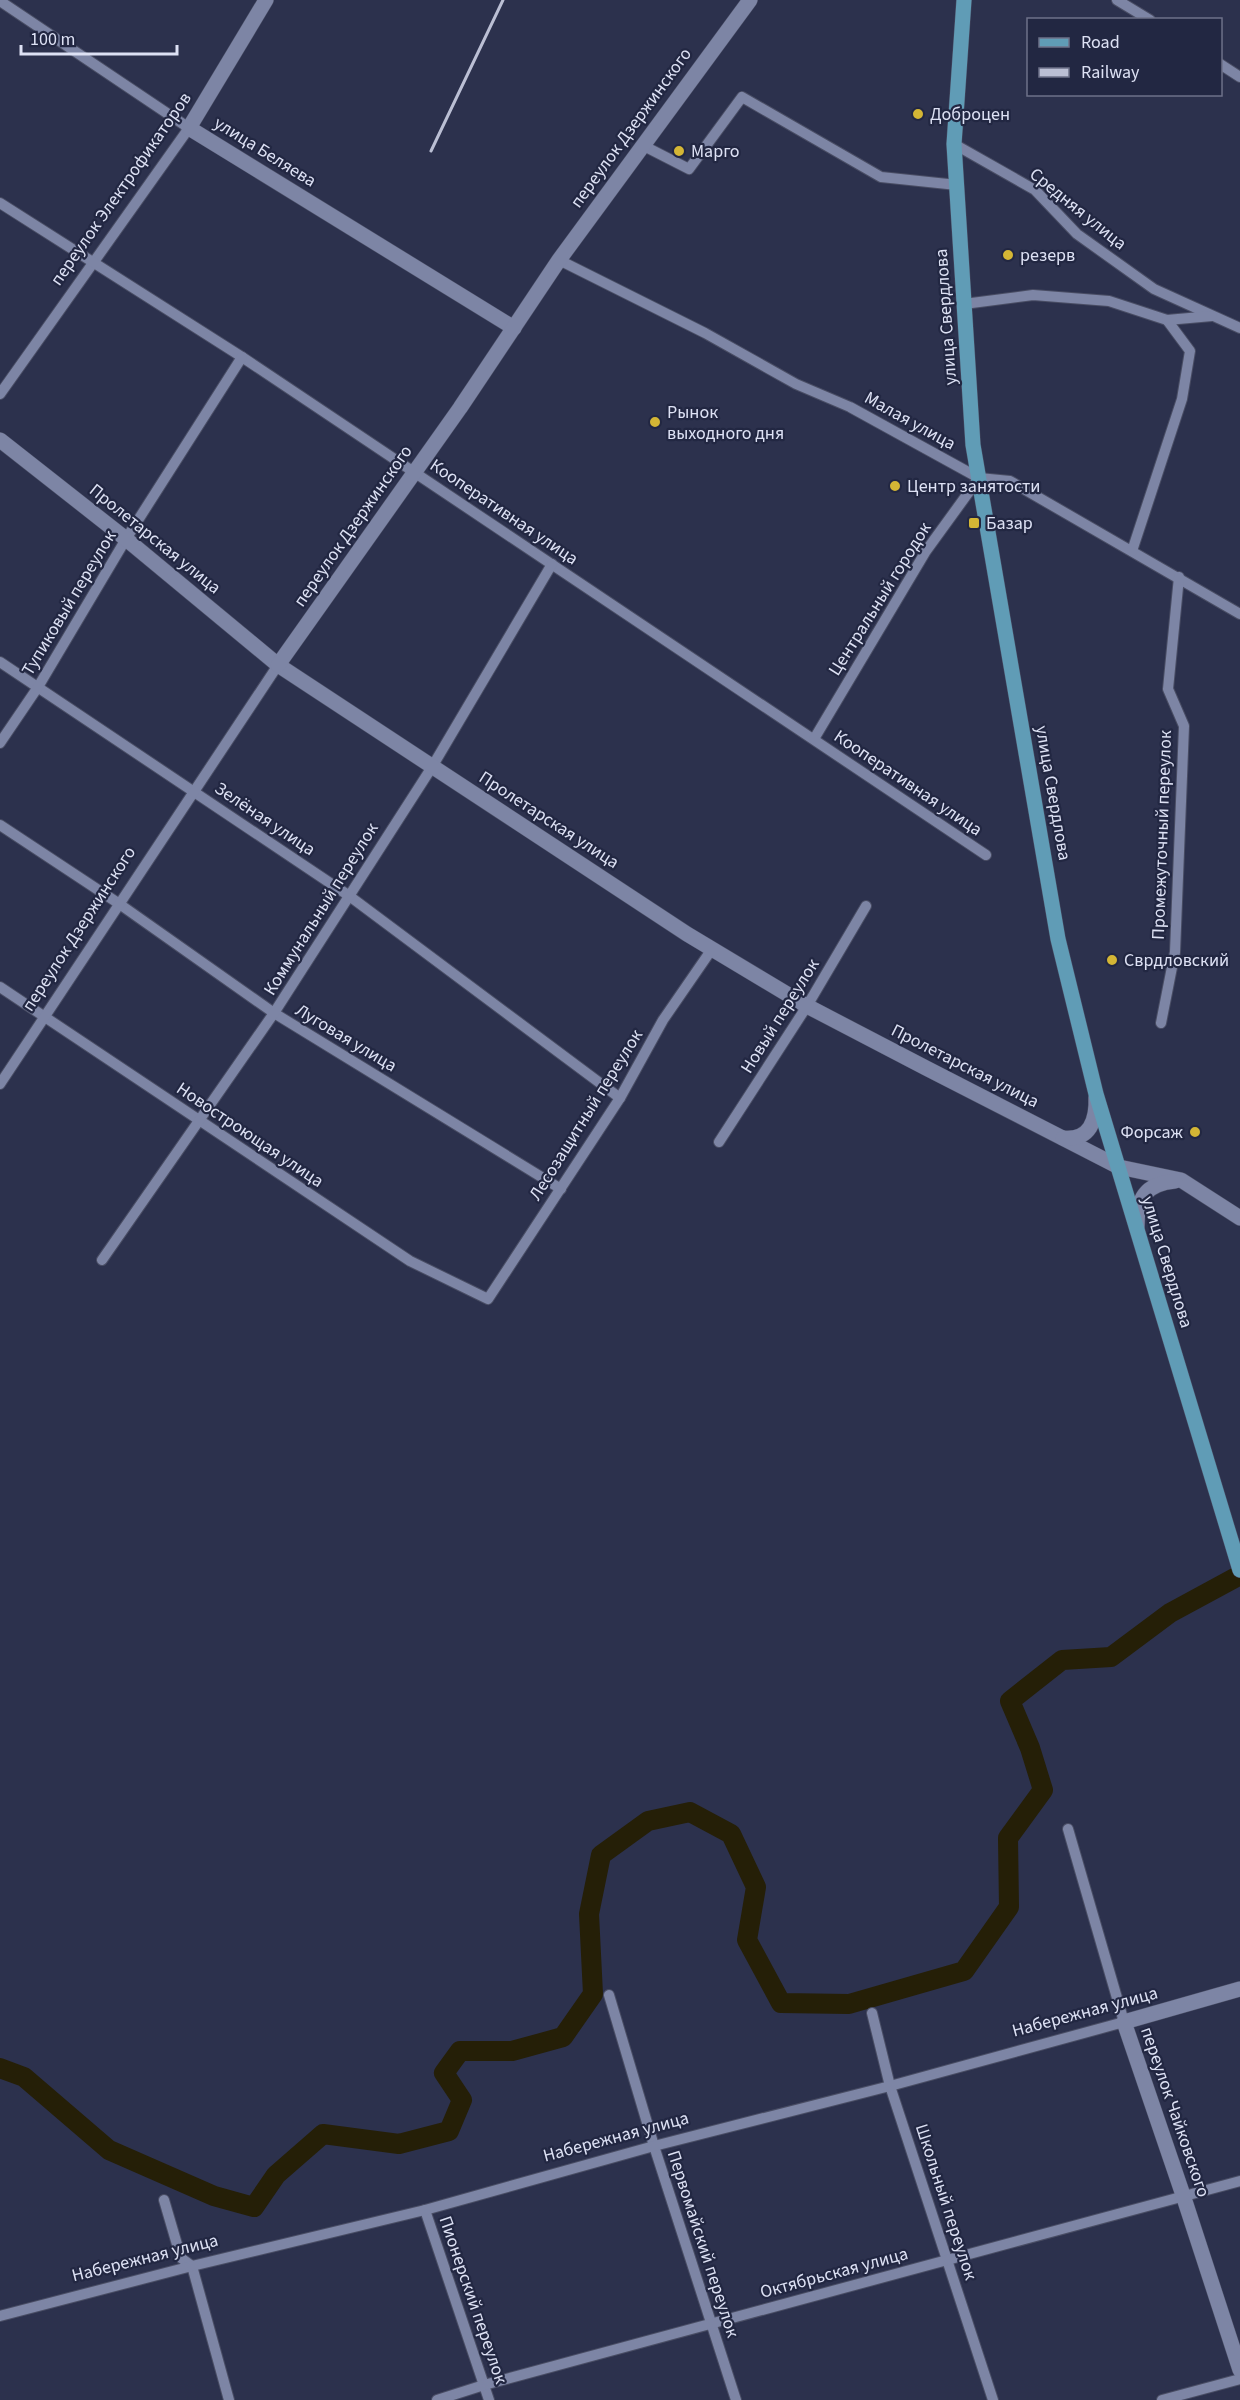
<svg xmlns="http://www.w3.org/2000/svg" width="1240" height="2400" font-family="'Source Sans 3',sans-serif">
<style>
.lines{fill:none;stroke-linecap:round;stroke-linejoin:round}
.river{stroke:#251f07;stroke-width:20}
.street-casing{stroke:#494d64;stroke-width:12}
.secondary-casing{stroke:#494d64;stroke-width:16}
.primary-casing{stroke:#494d64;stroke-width:16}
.street{stroke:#7d85a5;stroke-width:10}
.secondary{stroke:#7d85a5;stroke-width:15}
.primary{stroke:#609cb6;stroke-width:15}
.rail{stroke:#bbbfd4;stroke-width:3}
.poi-dot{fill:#d4b635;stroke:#222742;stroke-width:2}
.labels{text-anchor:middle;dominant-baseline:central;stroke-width:4.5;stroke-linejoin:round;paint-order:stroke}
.poi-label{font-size:18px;fill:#dde1f4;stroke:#222742;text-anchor:start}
.street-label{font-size:18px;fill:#dde1f4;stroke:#222742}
</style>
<rect width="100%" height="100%" fill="#2c314d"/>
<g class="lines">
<path class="river" d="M 0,2068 L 24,2077 L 109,2150 L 214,2196 L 254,2207 L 276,2175 L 323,2134 L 399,2144 L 449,2131 L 462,2100 L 444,2073 L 460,2051 L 512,2051 L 563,2037 L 593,1994 L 589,1914 L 601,1855 L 648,1821 L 690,1812 L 731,1834 L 756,1887 L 747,1940 L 781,2003 L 849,2004 L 964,1971 L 1009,1907 L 1008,1838 L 1043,1790 L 1030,1748 L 1010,1701 L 1062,1660 L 1111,1657 L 1170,1613 L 1240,1575"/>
<g class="street-casing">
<g id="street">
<path d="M 1117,0 L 1150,20"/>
<path d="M 0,1 L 189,128 L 0,394"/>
<path d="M 1220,64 L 1240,77"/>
<path d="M 954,144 L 1035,190 L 1077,234 L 1154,289 L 1240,328"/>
<path d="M 642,145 L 689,169 L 742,97 L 881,177 L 957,185"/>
<path d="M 0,203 L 242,357 L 986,855"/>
<path d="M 559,260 L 705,333 L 796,384 L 850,407 L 979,478 L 1010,481 L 1240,614"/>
<path d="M 964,304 L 1033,295 L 1109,301 L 1167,320 L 1212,316"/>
<path d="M 1132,551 L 1182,399 L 1190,351 L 1167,320"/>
<path d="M 0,662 L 348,895 L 620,1098"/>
<path d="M 814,739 L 926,551 L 979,478"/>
<path d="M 0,743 L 38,687 L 126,539 L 242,357"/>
<path d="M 0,825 L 118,903 L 274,1013 L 561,1189"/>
<path d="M 0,987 L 410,1261 L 488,1299 L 620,1098 L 663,1020 L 712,949"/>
<path d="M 1161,1023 L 1175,952 L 1184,726 L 1168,689 L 1179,577"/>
<path d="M 0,1084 L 278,665"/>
<path d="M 719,1142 L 807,1006 L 866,906"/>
<path d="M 102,1260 L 274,1013 L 432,767 L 552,564"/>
<path d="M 609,1995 L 654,2146 L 736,2400"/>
<path d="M 872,2013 L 890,2086 L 993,2400"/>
<path d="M 164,2200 L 181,2258 L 192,2266 L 229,2400"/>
<path d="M 425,2210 L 489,2400"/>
<path d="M 0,2316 L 192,2266 L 425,2210 L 654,2146 L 890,2086 L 1124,2022 L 1068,1829"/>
<path d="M 437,2400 L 484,2385 L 1240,2181"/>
<path d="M 1162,2400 L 1240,2379"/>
</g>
</g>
<g class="secondary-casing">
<g id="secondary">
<path d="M 266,0 L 189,128 L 514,328"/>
<path d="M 0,440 L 126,539 L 278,665 L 687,934 L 807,1006 L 926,1068 L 1119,1167 L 1181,1180 L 1240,1218"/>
<path d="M 278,665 L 460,408 L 559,260 L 750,0"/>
<path d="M 1063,1138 C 1090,1141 1097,1120 1096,1097"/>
<path d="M 1137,1227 C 1137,1198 1145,1184 1175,1181"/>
<path d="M 1240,1989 L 1124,2022 L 1183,2195 L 1240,2370"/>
</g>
</g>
<g class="primary-casing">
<path id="primary" d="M 964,0 L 954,144 L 973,445 L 1058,939 L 1096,1094 L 1240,1570"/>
</g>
<use href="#street" class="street"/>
<use href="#secondary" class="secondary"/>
<use href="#primary" class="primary"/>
<path class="rail" d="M 431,151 L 503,0"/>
</g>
<g class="poi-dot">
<circle cx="918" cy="114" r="6"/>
<circle cx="679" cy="151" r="6"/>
<circle cx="1008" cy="255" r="6"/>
<circle cx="655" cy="422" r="6"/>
<circle cx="895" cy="486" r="6"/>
<rect x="968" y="517" width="12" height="12" rx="3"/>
<circle cx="1112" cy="960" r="6"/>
<circle cx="1195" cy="1132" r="6"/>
</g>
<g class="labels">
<g class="poi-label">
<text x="930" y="114">Доброцен</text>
<text x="691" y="151">Марго</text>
<text x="1020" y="255">резерв</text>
<text x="667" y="412">Рынок<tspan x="667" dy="21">выходного дня</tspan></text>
<text x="907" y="486">Центр занятости</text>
<text x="986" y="523">Базар</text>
<text x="1124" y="960">Сврдловский</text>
<text x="1183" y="1132" text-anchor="end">Форсаж</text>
</g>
<g class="street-label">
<text transform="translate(631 128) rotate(-54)">переулок Дзержинского</text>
<text transform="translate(265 152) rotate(32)">улица Беляева</text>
<text transform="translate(121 189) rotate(-55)">переулок Электрофикаторов</text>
<text transform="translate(1078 209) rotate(39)">Средняя улица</text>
<text transform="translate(946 317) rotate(-94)">улица Свердлова</text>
<text transform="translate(910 421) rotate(29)">Малая улица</text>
<text transform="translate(504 512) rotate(34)">Кооперативная улица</text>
<text transform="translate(353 526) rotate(-55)">переулок Дзержинского</text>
<text transform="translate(155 539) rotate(39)">Пролетарская улица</text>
<text transform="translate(880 599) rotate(-58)">Центральный городок</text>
<text transform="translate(69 603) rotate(-59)">Тупиковый переулок</text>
<text transform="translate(908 783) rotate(34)">Кооперативная улица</text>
<text transform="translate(1053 793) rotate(80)">улица Свердлова</text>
<text transform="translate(265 819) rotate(34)">Зелёная улица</text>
<text transform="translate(549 820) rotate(33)">Пролетарская улица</text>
<text transform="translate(1162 835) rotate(-88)">Промежуточный переулок</text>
<text transform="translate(321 909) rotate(-58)">Коммунальный переулок</text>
<text transform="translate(79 929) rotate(-57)">переулок Дзержинского</text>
<text transform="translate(780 1016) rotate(-58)">Новый переулок</text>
<text transform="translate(346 1038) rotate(31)">Луговая улица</text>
<text transform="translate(965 1066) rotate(27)">Пролетарская улица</text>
<text transform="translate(586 1115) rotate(-58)">Лесозащитный переулок</text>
<text transform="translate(250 1135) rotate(34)">Новостроющая улица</text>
<text transform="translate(1167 1262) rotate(73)">улица Свердлова</text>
<text transform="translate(1085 2012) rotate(-15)">Набережная улица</text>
<text transform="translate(1175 2112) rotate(71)">переулок Чайковского</text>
<text transform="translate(616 2137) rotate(-15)">Набережная улица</text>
<text transform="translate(946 2202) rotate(72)">Школьный переулок</text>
<text transform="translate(703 2244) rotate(72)">Первомайский переулок</text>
<text transform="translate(145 2258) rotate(-14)">Набережная улица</text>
<text transform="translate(834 2273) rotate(-15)">Октябрьская улица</text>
<text transform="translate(473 2300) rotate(71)">Пионерский переулок</text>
</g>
</g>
<rect x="1027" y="18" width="195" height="78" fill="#222742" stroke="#6d7189" stroke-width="1.5"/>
<rect x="1039" y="38" width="30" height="9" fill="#609cb6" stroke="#6d7189" stroke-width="1.5"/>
<text x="1081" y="48" font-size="18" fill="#dde1f4">Road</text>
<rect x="1039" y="68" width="30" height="9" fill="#bbbfd4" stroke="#6d7189" stroke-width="1.5"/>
<text x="1081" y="78" font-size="18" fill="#dde1f4">Railway</text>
<path d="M21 45v9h156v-9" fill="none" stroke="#dde1f4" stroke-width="3"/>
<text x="30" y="45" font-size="18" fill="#dde1f4" stroke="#222742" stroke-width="4.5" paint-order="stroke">100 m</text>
</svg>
